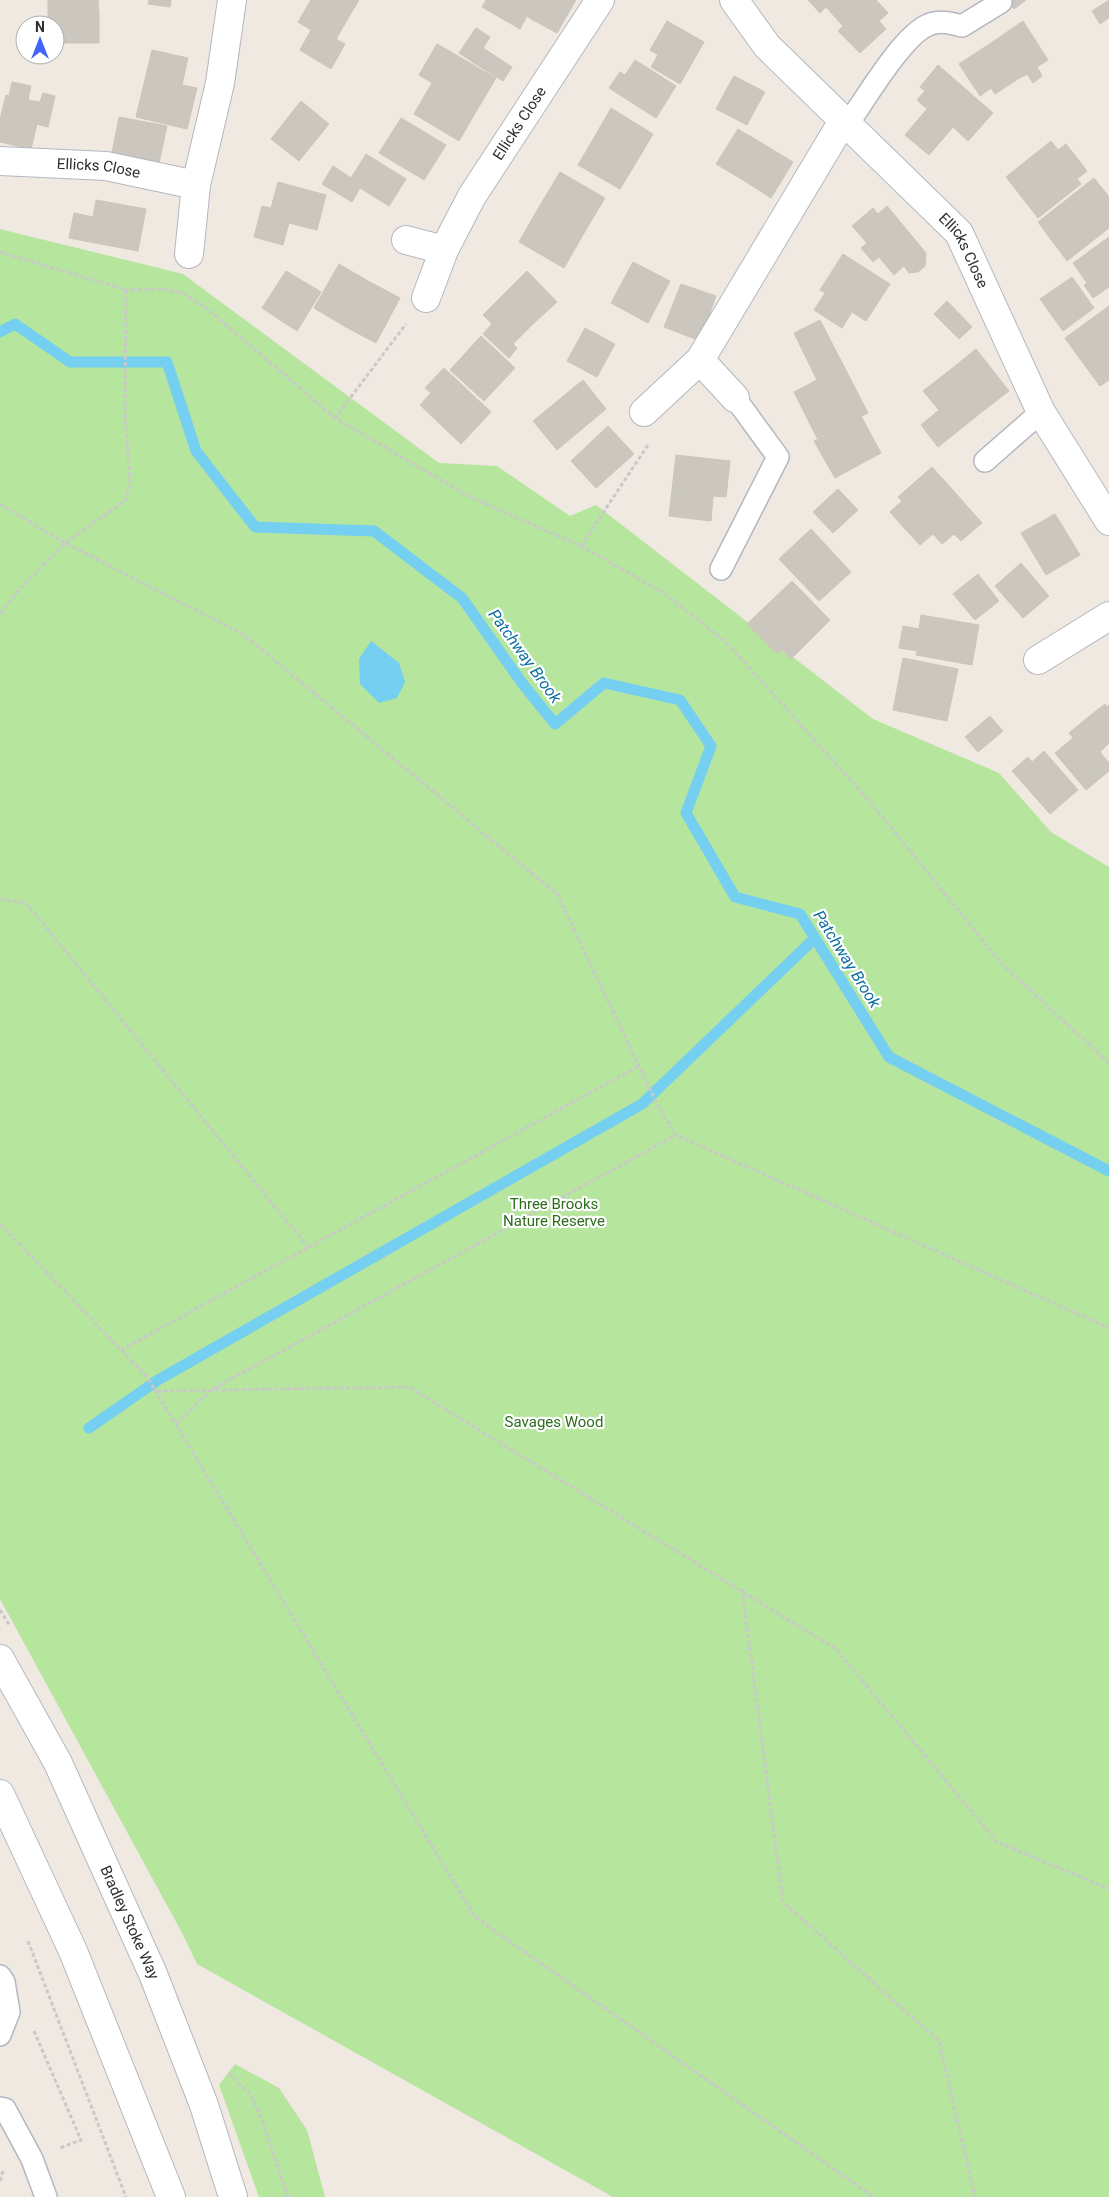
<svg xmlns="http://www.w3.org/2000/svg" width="1109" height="2197" font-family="Roboto,sans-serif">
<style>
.green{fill:#b6e59e}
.water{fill:#75cff0}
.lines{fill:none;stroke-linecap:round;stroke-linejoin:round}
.stream{stroke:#75cff0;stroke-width:11}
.building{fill:#cbc7bf;stroke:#cbc5ba}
.service-casing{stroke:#b4b7c1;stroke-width:24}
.minor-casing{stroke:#b4b7c1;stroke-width:30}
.tertiary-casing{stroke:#b4b7c1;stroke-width:30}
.path{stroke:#c9c9c9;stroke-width:3;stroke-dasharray:4 2.5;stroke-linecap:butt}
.service{stroke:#fff;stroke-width:21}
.minor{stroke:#fff;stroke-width:28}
.tertiary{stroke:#fff;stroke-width:28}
.labels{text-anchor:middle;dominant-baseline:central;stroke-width:4.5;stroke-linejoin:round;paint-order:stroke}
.street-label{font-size:15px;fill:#2e2e2e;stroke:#fff}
.park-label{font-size:15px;fill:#2c6e1b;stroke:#fff}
.water-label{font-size:16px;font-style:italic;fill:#0d6fa3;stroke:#fff}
</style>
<rect width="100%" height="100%" fill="#efe9e1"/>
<g class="green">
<path d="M 0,229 L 183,274 L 439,463 L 497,466 L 570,516 L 596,505 L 873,719 L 999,773 L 1051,832 L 1109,867 L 1109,2197 L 613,2197 L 197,1964 L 181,1931 L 0,1599 Z"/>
<path d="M 235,2064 L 279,2088 L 307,2130 L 325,2197 L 259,2197 L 219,2085 Z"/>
</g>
<path class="water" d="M 371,641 L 399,663 L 405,682 L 397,698 L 379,703 L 360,684 L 359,659 Z"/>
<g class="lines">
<g class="stream">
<path d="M 0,332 L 15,324 L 70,362 L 167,362 L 196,451 L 255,527 L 374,531 L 462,598 L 522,683 L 555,724 L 604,683 L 680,700 L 711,746 L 686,813 L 735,897 L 800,914 L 889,1057 L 1109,1171"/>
<path d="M 89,1428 L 158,1380 L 642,1104 L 815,938"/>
</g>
</g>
<g class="building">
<path d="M 48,0 L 98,0 L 99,14 L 48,14 Z"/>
<path d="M 149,0 L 171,0 L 170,7 L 148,4 Z"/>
<path d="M 311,0 L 324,0 L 350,15 L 336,39 L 345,44 L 331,69 L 300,50 L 311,30 L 298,22 Z"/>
<path d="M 324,0 L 359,0 L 350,15 Z"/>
<path d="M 486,0 L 542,0 L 531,19 L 527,16 L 520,29 L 482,7 Z"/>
<path d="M 542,0 L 576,0 L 557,33 L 531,19 Z"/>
<path d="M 808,0 L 850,0 L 833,15 L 826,7 L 820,13 Z"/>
<path d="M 850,0 L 876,0 L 888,13 L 879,21 L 886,29 L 860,53 L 838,31 L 843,26 L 833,15 Z"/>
<path d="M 1007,0 L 1026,0 L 1014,9 Z"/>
<path d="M 1109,0 L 1109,18 L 1100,24 L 1092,11 Z"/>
<path d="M 48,14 L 99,14 L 99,43 L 55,43 L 55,25 L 48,25 Z"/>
<path d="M 667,21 L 704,42 L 680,84 L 651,67 L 658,55 L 650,50 Z"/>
<path d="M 1023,21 L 1048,60 L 1037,67 L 1042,76 L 1033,83 L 1027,74 L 1018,79 L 994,41 Z"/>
<path d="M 476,28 L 490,37 L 474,63 L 459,53 Z"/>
<path d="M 994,41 L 1018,79 L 995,94 L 991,88 L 980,96 L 959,64 Z"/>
<path d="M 437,44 L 496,78 L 477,110 L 419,75 Z"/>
<path d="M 483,48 L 512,67 L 503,81 L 474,63 Z"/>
<path d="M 152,50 L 188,58 L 182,85 L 197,88 L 187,129 L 136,117 Z"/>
<path d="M 635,60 L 676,86 L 656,118 L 609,88 L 620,72 L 625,75 Z"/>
<path d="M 938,65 L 993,113 L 968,141 L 953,127 L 929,155 L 905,135 L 927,109 L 917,100 L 925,91 L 920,87 Z"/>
<path d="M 734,76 L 765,92 L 756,108 L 725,92 Z"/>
<path d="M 12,82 L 31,86 L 28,100 L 40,102 L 43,93 L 55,96 L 48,127 L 37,124 L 31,149 L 0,142 L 0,120 L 6,95 L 9,96 Z"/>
<path d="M 432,83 L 477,110 L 459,141 L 414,114 Z"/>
<path d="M 725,92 L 756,108 L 747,125 L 716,109 Z"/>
<path d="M 301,101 L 329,124 L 299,161 L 271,139 Z"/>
<path d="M 611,108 L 653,134 L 637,161 L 595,136 Z"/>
<path d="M 119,117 L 167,126 L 158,168 L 111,158 Z"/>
<path d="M 401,118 L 446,145 L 424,180 L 379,153 Z"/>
<path d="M 738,129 L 765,145 L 743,180 L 716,164 Z"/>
<path d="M 595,136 L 637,161 L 620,189 L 578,165 Z"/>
<path d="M 1051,141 L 1058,150 L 1066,144 L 1087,171 L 1077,179 L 1081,184 L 1038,218 L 1006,177 Z"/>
<path d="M 765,145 L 793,162 L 771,198 L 743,180 Z"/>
<path d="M 366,154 L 406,179 L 389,206 L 360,188 L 352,202 L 322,184 L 333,166 L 351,178 Z"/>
<path d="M 560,172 L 605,198 L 584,233 L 539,207 Z"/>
<path d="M 1094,178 L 1109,197 L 1109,228 L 1067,261 L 1038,222 Z"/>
<path d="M 278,182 L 326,195 L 317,230 L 289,223 L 283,245 L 254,237 L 262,206 L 271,208 Z"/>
<path d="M 96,200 L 146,209 L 138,251 L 69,238 L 74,213 L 93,217 Z"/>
<path d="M 887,206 L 926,253 L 925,266 L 918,272 L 909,273 L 904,266 L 894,275 L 879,257 L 873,262 L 861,248 L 867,243 L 852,226 L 873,208 L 878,214 Z"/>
<path d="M 539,207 L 584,233 L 564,268 L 519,242 Z"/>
<path d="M 1109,237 L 1109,287 L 1093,298 L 1084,285 L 1087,283 L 1073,263 Z"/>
<path d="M 843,254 L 890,284 L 866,321 L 852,312 L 842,328 L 814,310 L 825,293 L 820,290 Z"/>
<path d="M 633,262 L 670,281 L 648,323 L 611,303 Z"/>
<path d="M 339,264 L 368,281 L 344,326 L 314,308 Z"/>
<path d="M 286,271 L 321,292 L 297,331 L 262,308 Z"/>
<path d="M 527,271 L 557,302 L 533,324 L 503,295 Z"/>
<path d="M 1072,277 L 1094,308 L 1079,319 L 1056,288 Z"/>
<path d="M 368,281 L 400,298 L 376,343 L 344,326 Z"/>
<path d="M 681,284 L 716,296 L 700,341 L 664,327 Z"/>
<path d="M 1056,288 L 1079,319 L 1063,331 L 1040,299 Z"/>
<path d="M 503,295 L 533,324 L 513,344 L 517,348 L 509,358 L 483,334 L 492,324 L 483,315 Z"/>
<path d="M 947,301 L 972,327 L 959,339 L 934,314 Z"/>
<path d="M 1109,306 L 1109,344 L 1083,363 L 1065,338 Z"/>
<path d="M 820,320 L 868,413 L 817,438 L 794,392 L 817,380 L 794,333 Z"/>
<path d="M 585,328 L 615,344 L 597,377 L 567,361 Z"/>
<path d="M 481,336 L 515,368 L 484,401 L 450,370 Z"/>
<path d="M 1109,344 L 1109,380 L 1100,386 L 1083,363 Z"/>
<path d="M 976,349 L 1009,391 L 983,411 L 950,370 Z"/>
<path d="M 444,368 L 491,412 L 461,444 L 420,405 L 431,393 L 425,388 Z"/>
<path d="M 950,370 L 983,411 L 938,447 L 921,425 L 939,410 L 923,391 Z"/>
<path d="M 583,380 L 606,409 L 557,450 L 533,421 Z"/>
<path d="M 861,416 L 881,453 L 835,478 L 814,441 Z"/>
<path d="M 608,426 L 634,454 L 596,488 L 571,461 Z"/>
<path d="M 676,455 L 730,461 L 726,497 L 713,496 L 711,521 L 669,516 Z"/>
<path d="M 932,467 L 951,488 L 905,529 L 890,512 L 902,501 L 898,497 Z"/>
<path d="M 951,488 L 982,523 L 961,541 L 954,534 L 942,544 L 933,534 L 920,545 L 905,529 Z"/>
<path d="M 838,489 L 858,510 L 833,533 L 813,512 Z"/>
<path d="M 1055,514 L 1080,555 L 1046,575 L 1021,533 Z"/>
<path d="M 811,529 L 851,572 L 819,601 L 779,559 Z"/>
<path d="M 1021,563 L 1049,596 L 1023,618 L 995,586 Z"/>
<path d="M 978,574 L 999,601 L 975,620 L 953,594 Z"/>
<path d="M 792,581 L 830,620 L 791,659 L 782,650 L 777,654 L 747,624 Z"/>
<path d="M 921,615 L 979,625 L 972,665 L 916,655 L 917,651 L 899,648 L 903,626 L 919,629 Z"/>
<path d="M 903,658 L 958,669 L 947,721 L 893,710 Z"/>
<path d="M 1105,704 L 1107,707 L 1109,705 L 1109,743 L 1087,718 Z"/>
<path d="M 990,716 L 1003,731 L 978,752 L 965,737 Z"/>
<path d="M 1087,718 L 1109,743 L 1100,752 L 1109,763 L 1109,771 L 1086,790 L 1055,753 L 1073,738 L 1069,733 Z"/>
<path d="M 1044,751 L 1078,790 L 1050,814 L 1012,771 L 1028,757 L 1032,762 Z"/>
</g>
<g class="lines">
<g class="service-casing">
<g id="service">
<path d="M 847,125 C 865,100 902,36 928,25 C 939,20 951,23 962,26 L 1001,2"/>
<path d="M 985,461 L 1041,412"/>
<path d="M 721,569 L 778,457 L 735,398"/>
<path d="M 0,1976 L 4,1982 L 9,2012 L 0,2035"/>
<path d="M 0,2108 L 5,2109 L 32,2159 L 46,2197"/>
</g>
</g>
<g class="minor-casing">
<g id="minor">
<path id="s1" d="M 734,0 L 767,46 L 959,233 L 1041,412 L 1109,521"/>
<path id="s2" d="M 0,161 L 106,166 L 196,185"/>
<path d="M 406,240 L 444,250"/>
<path d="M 189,254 L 196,185 L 220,83 L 232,0"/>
<path id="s3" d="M 426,298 L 444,250 L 472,196 L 600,0"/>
<path d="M 700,360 L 735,398"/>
<path d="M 644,412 L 700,360 L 843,121"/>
<path d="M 1038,660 L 1109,616"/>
</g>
</g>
<g class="tertiary-casing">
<g id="tertiary">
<path id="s4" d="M 0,1659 L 58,1763 L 153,1974 L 204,2105 L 233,2197"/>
<path d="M 0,1794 L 73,1951 L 171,2197"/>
</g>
</g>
<g class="path">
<path d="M 0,252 L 126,290 L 162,289 L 183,293 L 205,307 L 335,418 L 470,497 L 581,546 L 664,593 L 726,642 L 872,804 L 1000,962 L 1109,1063"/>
<path d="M 335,418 L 406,324"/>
<path d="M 0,504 L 65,543 L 244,635 L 557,894 L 657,1104 L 676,1135 L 1109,1328"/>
<path d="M 581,546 L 648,445"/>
<path d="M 0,614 L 18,591 L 65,543 L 125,501 L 130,482 L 125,413 L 126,290"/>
<path d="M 0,899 L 26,903 L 308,1247"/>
<path d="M 0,1224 L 147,1377 L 475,1917 L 874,2197"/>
<path d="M 121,1350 L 639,1066"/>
<path d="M 157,1391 L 409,1387 L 836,1649 L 997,1842 L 1109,1889"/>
<path d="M 176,1424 L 211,1390 L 676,1135"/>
<path d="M 742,1589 L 783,1902 L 939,2041 L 975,2197"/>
<path d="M 0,1610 L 10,1626"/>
<path d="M 28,1941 L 126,2197"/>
<path d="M 34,2031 L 81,2140 L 60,2148"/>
<path d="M 229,2073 L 250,2094 L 261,2117 L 288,2197"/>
<path d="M 0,2181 L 3,2171"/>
</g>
<use href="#service" class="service"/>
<use href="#minor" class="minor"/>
<use href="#tertiary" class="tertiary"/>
</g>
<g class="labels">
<g class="street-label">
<text stroke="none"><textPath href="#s3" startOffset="199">Ellicks Close</textPath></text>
<text stroke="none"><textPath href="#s2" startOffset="99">Ellicks Close</textPath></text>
<text stroke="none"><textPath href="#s1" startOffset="342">Ellicks Close</textPath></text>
<text stroke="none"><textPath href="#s4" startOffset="294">Bradley Stoke Way</textPath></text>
</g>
<g class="park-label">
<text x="554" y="1204">Three Brooks<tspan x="554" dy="17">Nature Reserve</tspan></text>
<text x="554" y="1422">Savages Wood</text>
</g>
<g class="water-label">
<text transform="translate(525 656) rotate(54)">Patchway Brook</text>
<text transform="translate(847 959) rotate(58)">Patchway Brook</text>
</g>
</g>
<g transform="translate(40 40)"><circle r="24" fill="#ffffff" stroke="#ababab"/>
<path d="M0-4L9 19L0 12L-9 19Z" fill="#4264fb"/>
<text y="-8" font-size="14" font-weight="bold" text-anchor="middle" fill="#2e2e2e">N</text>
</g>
</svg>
